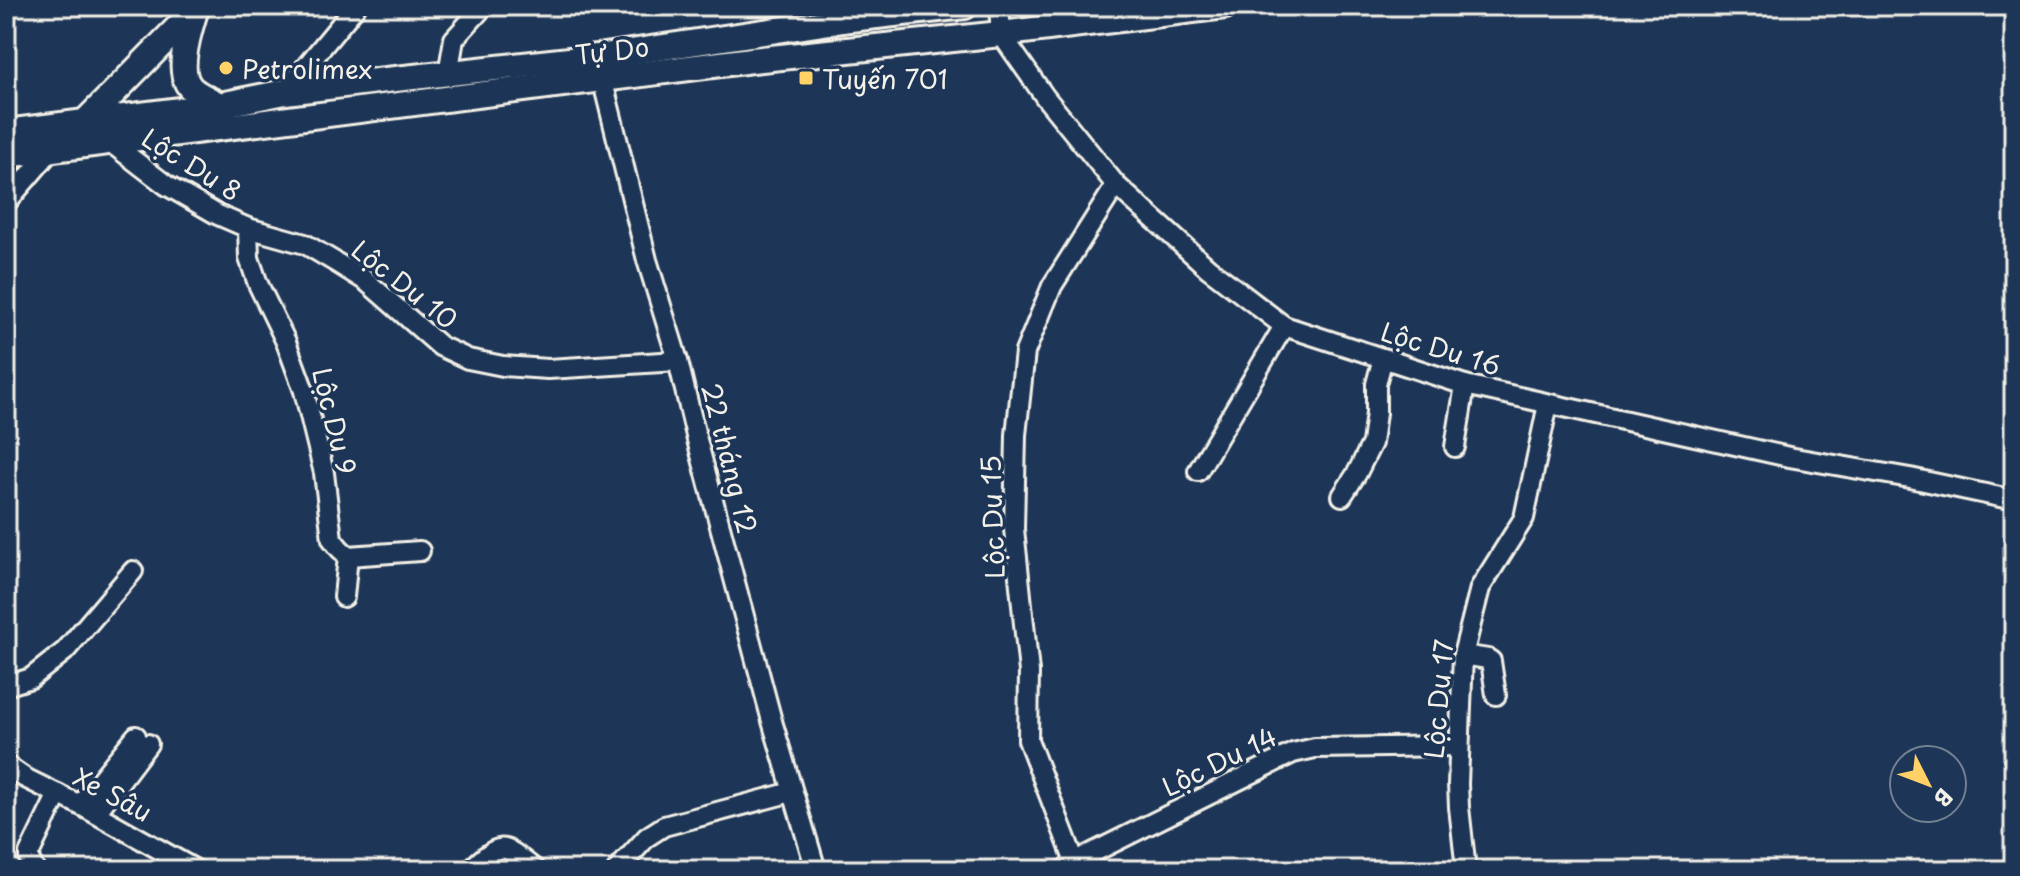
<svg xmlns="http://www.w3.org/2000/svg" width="2020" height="876" font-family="'Playpen Sans',sans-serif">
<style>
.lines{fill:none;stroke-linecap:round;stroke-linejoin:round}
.minor-casing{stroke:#f4f1e8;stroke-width:24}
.major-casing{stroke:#f4f1e8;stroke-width:30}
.minor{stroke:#1d3557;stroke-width:18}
.major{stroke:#1d3557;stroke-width:24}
.poi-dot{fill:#ffd166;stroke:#1d3557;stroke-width:3}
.labels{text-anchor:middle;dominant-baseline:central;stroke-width:7;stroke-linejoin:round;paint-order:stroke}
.street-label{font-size:26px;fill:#f4f1e8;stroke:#1d3557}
.poi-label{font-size:26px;fill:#f4f1e8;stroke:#1d3557;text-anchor:start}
</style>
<rect width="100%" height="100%" fill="#1d3557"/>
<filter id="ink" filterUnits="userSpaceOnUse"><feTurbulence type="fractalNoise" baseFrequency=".0125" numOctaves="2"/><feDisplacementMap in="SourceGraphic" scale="16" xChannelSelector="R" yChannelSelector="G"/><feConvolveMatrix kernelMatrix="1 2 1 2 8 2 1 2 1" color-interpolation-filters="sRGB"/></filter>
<g filter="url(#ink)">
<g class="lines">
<g class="minor-casing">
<g id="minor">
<path d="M 999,6 L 1001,34 L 1045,97 L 1116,185 L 1208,268 L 1284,326 L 1465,385 L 1789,457 L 1910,478 L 2014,500"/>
<path d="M 600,70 L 647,260 L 678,361 L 697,440 L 772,721 L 816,870"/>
<path d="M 448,74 L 454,39 L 484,6"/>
<path d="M 285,92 L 356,6"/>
<path d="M 110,142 L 166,185 L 218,215 L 248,228 L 305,244 L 337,263 L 366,281 L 440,346 L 468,359 L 503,366 L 548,369 L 678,361"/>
<path d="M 6,203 L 52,149"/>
<path d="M 248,228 L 249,258 L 258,284 L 286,342 L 304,391 L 324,473 L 332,539 L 340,549 L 348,556 L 420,551"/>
<path d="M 1455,447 L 1465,385"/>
<path d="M 1198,471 L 1284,326"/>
<path d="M 1342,496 L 1357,473 L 1372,443 L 1376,413 L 1376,384 L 1383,358"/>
<path d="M 344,597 L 348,556"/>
<path d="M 1463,655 L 1488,659 L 1491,661 L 1496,695"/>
<path d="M 6,686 L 31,678 L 65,651 L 133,571"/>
<path d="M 6,765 L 25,778 L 80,805 L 196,870"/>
<path d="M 80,805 L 136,736"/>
<path d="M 96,813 L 148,744"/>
<path d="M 35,870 L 29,859 L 29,854 L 58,794"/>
<path d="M 470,870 C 503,839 502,844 536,870"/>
<path d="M 617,870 L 647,837 L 664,826 L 792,792"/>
<path d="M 1064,870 L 1074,862 L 1293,753 L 1315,748 L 1459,746"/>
<path d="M 1078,870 L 1028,740 L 1029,672 L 1014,529 L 1016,435 L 1025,352 L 1052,286 L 1116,185"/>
<path d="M 1466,870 L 1459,807 L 1458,784 L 1463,655 L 1480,588 L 1524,518 L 1548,404"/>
</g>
</g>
<g class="major-casing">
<g id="major">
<path d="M 195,11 C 189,31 175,72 191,88 C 198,95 211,100 220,105"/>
<path d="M 83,124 L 199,6"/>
<path d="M 6,132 L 220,105 L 285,92 L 377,81 L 597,57 L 850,19 L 965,6"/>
<path d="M 6,155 L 752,60 L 1001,34 L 1225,6"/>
</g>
</g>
<use href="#minor" class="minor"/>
<use href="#major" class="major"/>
</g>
</g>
<g class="poi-dot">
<circle cx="226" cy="68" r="8"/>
<rect x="798" y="70" width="16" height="16" rx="4"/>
</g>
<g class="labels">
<g class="street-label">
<text transform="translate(612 50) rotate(-7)">Tự Do</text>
<text transform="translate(192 164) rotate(32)">Lộc Du 8</text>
<text transform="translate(405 284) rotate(38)">Lộc Du 10</text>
<text transform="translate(1441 348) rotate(17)">Lộc Du 16</text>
<text transform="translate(335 421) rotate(76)">Lộc Du 9</text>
<text transform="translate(730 458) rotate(76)">22 tháng 12</text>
<text transform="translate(992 517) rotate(-92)">Lộc Du 15</text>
<text transform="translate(1438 699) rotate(-85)">Lộc Du 17</text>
<text transform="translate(1219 761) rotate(-26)">Lộc Du 14</text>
<text transform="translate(113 794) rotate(28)">Xe Sâu</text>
</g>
<g class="poi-label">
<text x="242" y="68">Petrolimex</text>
<text x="822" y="78">Tuyến 701</text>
</g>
</g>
<rect width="2020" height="876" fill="none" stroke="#1d3557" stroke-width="32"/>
<rect x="16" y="16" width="1988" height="844" fill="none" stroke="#f4f1e8" stroke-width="3" filter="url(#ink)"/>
<g transform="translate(1928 784) rotate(132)"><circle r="38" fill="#1d3557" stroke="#738091" stroke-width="2"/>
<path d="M0-6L14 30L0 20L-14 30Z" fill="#ffd166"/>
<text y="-12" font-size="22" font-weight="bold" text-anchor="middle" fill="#f4f1e8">B</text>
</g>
</svg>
